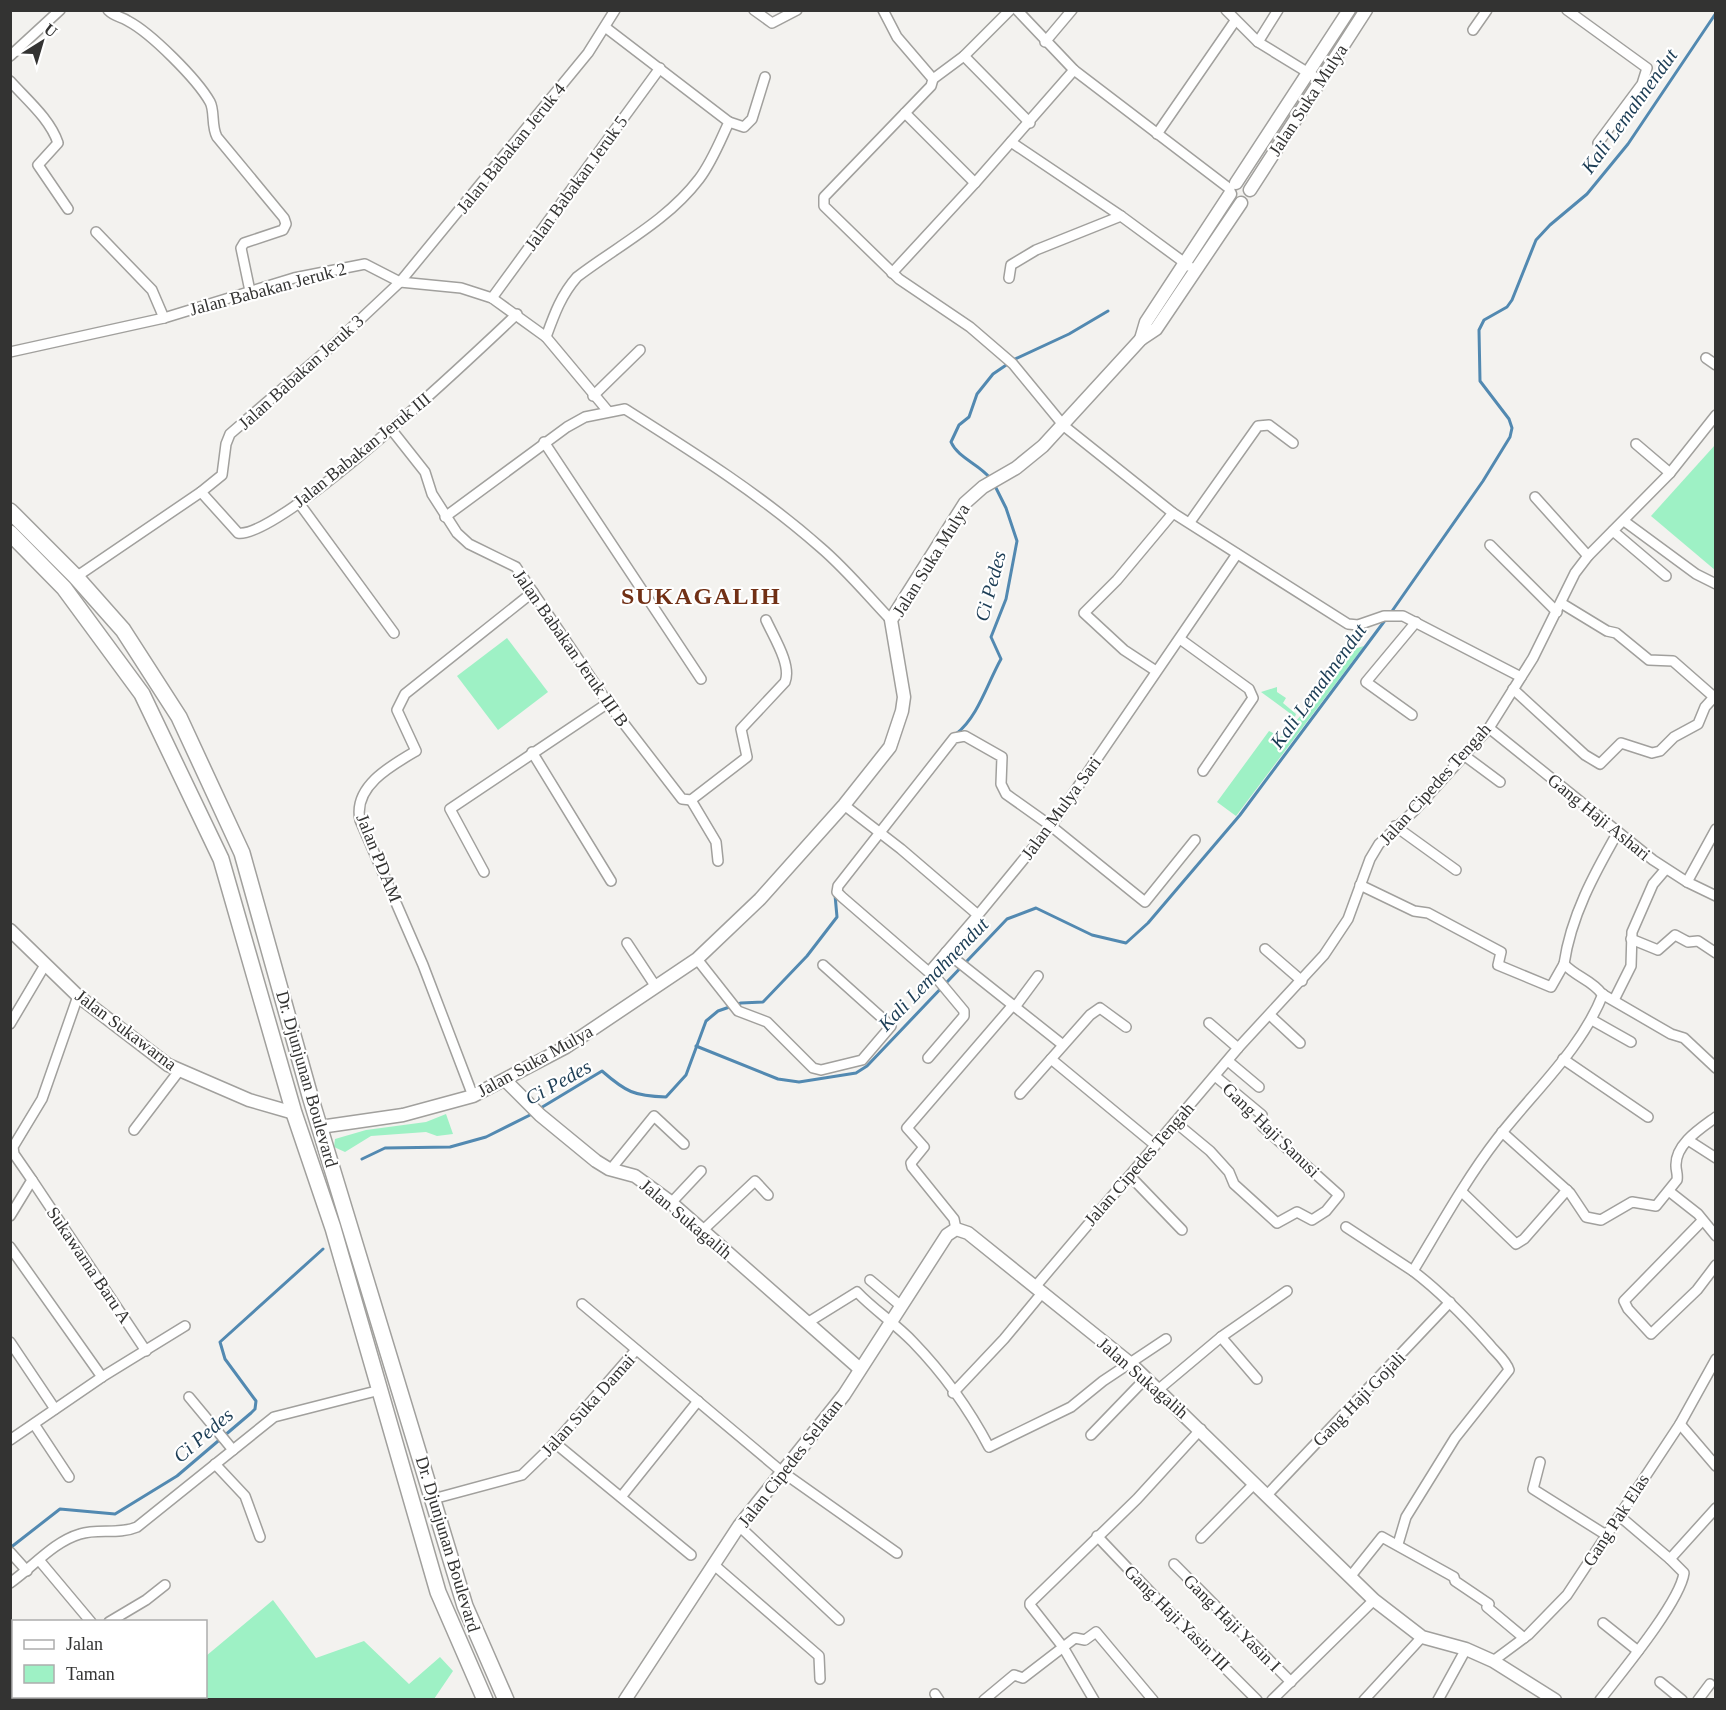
<svg xmlns="http://www.w3.org/2000/svg" width="1726" height="1710" font-family="'Times New Roman',serif">
<style>
.green{fill:#9ef1c5}
.lines{fill:none;stroke-linecap:round;stroke-linejoin:round}
.stream{stroke:#5289b1;stroke-width:3}
.minor-casing{stroke:#a1a09d;stroke-width:12}
.tertiary-casing{stroke:#a1a09d;stroke-width:15}
.trunk-casing{stroke:#a1a09d;stroke-width:18}
.minor{stroke:#fff;stroke-width:9}
.tertiary{stroke:#fff;stroke-width:12}
.trunk{stroke:#fff;stroke-width:15}
.labels{text-anchor:middle;dominant-baseline:central;stroke-width:4.5;stroke-linejoin:round;paint-order:stroke}
.street-label{font-size:18px;fill:#333332;stroke:#fff}
.water-label{font-size:20px;font-style:italic;fill:#1c3d55;stroke:#fff}
.district-label{font-size:24px;font-weight:bold;letter-spacing:1.5px;fill:#713015;stroke:#fff}
</style>
<rect width="100%" height="100%" fill="#f3f2ef"/>
<g class="green">
<path d="M 1715,445 L 1715,570 L 1651,516 Z"/>
<path d="M 507,638 L 548,692 L 498,730 L 457,676 Z"/>
<path d="M 1364,646 L 1236,816 L 1217,802 L 1269,731 L 1281,737 L 1305,711 L 1347,651 Z"/>
<path d="M 1277,687 L 1277,692 L 1286,698 L 1283,703 L 1296,714 L 1295,717 L 1261,692 Z"/>
<path d="M 446,1114 L 453,1134 L 437,1136 L 426,1132 L 371,1136 L 345,1152 L 334,1147 L 335,1139 L 366,1130 L 426,1122 Z"/>
<path d="M 273,1600 L 316,1658 L 364,1641 L 409,1684 L 440,1657 L 453,1671 L 434,1699 L 168,1699 L 166,1697 L 206,1696 L 206,1656 Z"/>
</g>
<g class="lines">
<g class="stream">
<path d="M 990,478 C 979,464 958,458 951,442 L 959,425 L 969,417 L 977,394 L 993,374 L 1015,359 L 1069,334 L 1108,311"/>
<path d="M 1390,614 L 1483,481 L 1510,437 L 1512,428 L 1509,419 L 1480,381 L 1479,330 L 1484,320 L 1507,307 L 1512,300 L 1536,240 L 1550,225 L 1587,194 L 1628,144 L 1716,13"/>
<path d="M 956,734 C 978,717 987,684 1001,659 L 991,637 L 1006,599 L 1017,541 L 1006,508 L 994,484"/>
<path d="M 696,1046 L 778,1079 L 799,1082 L 856,1073 L 867,1066 L 1007,919 L 1036,908 L 1092,935 L 1126,943 L 1148,923 L 1240,815 L 1386,619"/>
<path d="M 539,1109 L 602,1071 C 626,1092 634,1096 666,1097 L 686,1075 L 706,1021 L 718,1011 L 741,1003 L 763,1002 L 807,956 L 837,917 L 835,895"/>
<path d="M 362,1159 L 385,1148 L 450,1147 L 486,1137 L 534,1113"/>
<path d="M 10,1548 L 60,1509 L 115,1514 L 177,1476 L 251,1413 L 255,1409 L 256,1401 L 225,1359 L 220,1342 L 323,1249"/>
</g>
<g class="minor-casing">
<g id="minor">
<path d="M 108,10 C 115,17 120,16 128,21 C 151,33 197,79 210,102 C 215,111 211,126 217,137 L 284,218 L 286,224 L 283,230 L 244,243 L 241,248 L 250,291"/>
<path d="M 754,10 L 772,23 L 797,10"/>
<path d="M 883,10 L 897,37 L 933,79 L 931,86 L 824,197 L 824,206 L 899,279 L 970,327 L 1013,364 L 1064,426 L 1173,513 L 1348,624 L 1358,625 L 1384,616 L 1403,616 L 1521,677"/>
<path d="M 1017,10 L 1074,70 L 1230,189"/>
<path d="M 1226,10 L 1258,42 L 1320,80"/>
<path d="M 1567,10 L 1647,68 L 1642,84 L 1598,143"/>
<path d="M 1473,30 L 1487,10"/>
<path d="M 1045,42 L 1072,10"/>
<path d="M 1258,42 L 1278,10"/>
<path d="M 10,56 L 60,10"/>
<path d="M 964,56 L 1030,123"/>
<path d="M 933,79 L 964,56 L 1010,10"/>
<path d="M 10,81 C 27,100 50,119 58,143 L 38,165 L 68,209"/>
<path d="M 905,113 L 975,183 L 1074,70"/>
<path d="M 729,122 L 744,127 L 752,119 L 765,77"/>
<path d="M 1157,134 L 1235,21"/>
<path d="M 1011,142 L 1121,216 L 1189,266"/>
<path d="M 96,232 L 152,290 L 164,318"/>
<path d="M 892,273 L 975,183"/>
<path d="M 1009,278 L 1011,265 L 1036,250 L 1121,216"/>
<path d="M 492,298 L 660,68"/>
<path d="M 546,337 C 554,315 561,295 577,277 C 619,245 667,221 699,179 C 712,162 720,141 729,122 L 605,27"/>
<path d="M 10,352 L 164,318 L 294,278 L 365,264 L 400,282 L 461,288 L 492,298 L 546,337 L 607,410"/>
<path d="M 1706,358 L 1716,365"/>
<path d="M 593,396 L 640,350"/>
<path d="M 391,429 L 425,472 L 432,494 L 457,533 L 469,544 L 516,567 L 608,703 L 682,799 L 691,800 L 695,797 L 747,757 L 741,729 L 785,682 C 792,665 773,636 766,620"/>
<path d="M 544,442 L 701,679"/>
<path d="M 1636,444 L 1670,473"/>
<path d="M 201,492 L 238,533 C 279,540 479,350 517,314"/>
<path d="M 1535,497 L 1588,556"/>
<path d="M 299,503 L 394,633"/>
<path d="M 445,517 L 567,427 L 585,417 L 625,409 C 693,452 760,494 820,547 C 846,569 868,596 891,620"/>
<path d="M 1624,521 L 1696,574 L 1716,584"/>
<path d="M 1190,522 L 1258,426 L 1269,425 L 1293,443"/>
<path d="M 1613,531 L 1666,576"/>
<path d="M 1490,545 L 1557,612"/>
<path d="M 76,577 L 201,492 L 222,475 L 226,444 L 230,434 L 333,345 L 400,282 L 588,53 L 615,10"/>
<path d="M 1180,639 L 1249,689 L 1253,698 L 1203,771"/>
<path d="M 1156,671 L 1124,650 L 1084,613 L 1117,580 L 1173,513"/>
<path d="M 1513,689 L 1585,755 L 1600,764 L 1621,743 L 1652,753 L 1660,751 L 1674,737 L 1698,724 L 1705,707 L 1714,697 L 1673,661 L 1649,660 L 1616,633 L 1607,631 L 1561,603"/>
<path d="M 1412,715 L 1366,682 L 1416,622"/>
<path d="M 1489,728 L 1653,860 L 1687,882 L 1716,896"/>
<path d="M 532,752 L 611,881"/>
<path d="M 1465,756 L 1500,782"/>
<path d="M 691,800 L 716,842 L 718,861"/>
<path d="M 844,805 L 901,849 L 978,915 L 1051,826 L 1237,554"/>
<path d="M 1395,826 L 1456,870"/>
<path d="M 1618,832 C 1594,874 1571,916 1564,964 C 1576,977 1592,980 1602,994 L 1671,1034 L 1684,1038 L 1716,1068"/>
<path d="M 484,872 L 450,809 L 608,703"/>
<path d="M 1687,882 L 1716,829"/>
<path d="M 1360,885 L 1414,911 L 1428,913 L 1501,952 L 1498,965 L 1551,987 L 1564,964"/>
<path d="M 1631,939 L 1658,950 L 1675,935 L 1688,942 L 1698,941 L 1716,953"/>
<path d="M 627,943 L 656,987"/>
<path d="M 1265,949 L 1302,981"/>
<path d="M 946,952 L 1063,1045"/>
<path d="M 697,959 L 738,1011 L 767,1022 L 813,1068 L 821,1070 L 862,1060 L 891,1026 L 823,965"/>
<path d="M 929,972 L 978,915"/>
<path d="M 1614,1000 L 1631,966 L 1632,932 L 1653,884 L 1665,870"/>
<path d="M 1015,1007 L 1038,976"/>
<path d="M 1270,1015 L 1300,1043"/>
<path d="M 1592,1020 L 1631,1042"/>
<path d="M 1209,1023 L 1238,1048"/>
<path d="M 10,1024 L 45,965"/>
<path d="M 928,1058 L 964,1016 L 964,1011 L 939,981 L 842,897 L 837,892 L 838,886 L 954,738 L 965,736 L 1002,757 L 1001,784 L 1006,794 L 1051,826 L 1145,902 L 1195,840"/>
<path d="M 1051,1059 L 1155,1145"/>
<path d="M 1563,1059 L 1648,1117"/>
<path d="M 1228,1061 L 1259,1087"/>
<path d="M 1020,1094 L 1090,1015 L 1100,1008 L 1126,1027"/>
<path d="M 473,1096 L 423,965 L 360,820 C 353,787 390,766 416,751 L 397,710 L 405,694 L 533,592"/>
<path d="M 1175,1122 L 1210,1151 L 1229,1172 L 1234,1184 L 1277,1223 L 1297,1212 L 1312,1220 L 1326,1211 L 1339,1195 L 1262,1126 L 1262,1115 L 1215,1076"/>
<path d="M 134,1130 L 179,1071"/>
<path d="M 1502,1132 L 1570,1193 L 1586,1217 L 1601,1220 L 1632,1202 L 1656,1206 L 1677,1180 C 1678,1174 1676,1171 1676,1166 C 1675,1144 1701,1128 1716,1117"/>
<path d="M 1688,1140 L 1716,1158"/>
<path d="M 611,1169 L 654,1116 L 684,1144"/>
<path d="M 1130,1176 L 1182,1230"/>
<path d="M 32,1180 L 146,1351"/>
<path d="M 1462,1192 L 1516,1244 L 1524,1239 L 1567,1190"/>
<path d="M 1670,1192 L 1698,1214 L 1716,1236"/>
<path d="M 671,1203 L 701,1171"/>
<path d="M 10,1216 L 32,1180 L 14,1154 L 13,1147 L 42,1099 L 78,996"/>
<path d="M 1702,1221 L 1624,1301 L 1628,1309 L 1651,1334 L 1697,1290 L 1716,1265"/>
<path d="M 1346,1227 L 1413,1271"/>
<path d="M 956,1229 L 954,1219 L 912,1167 L 911,1163 L 924,1147 L 907,1128 L 1013,1005"/>
<path d="M 702,1231 L 755,1181 L 768,1195"/>
<path d="M 10,1247 L 102,1377"/>
<path d="M 870,1280 L 901,1306"/>
<path d="M 1035,1287 L 1238,1048 L 1324,955 L 1348,919 L 1370,859 L 1379,844 L 1415,810 L 1489,728 L 1533,658 L 1575,573 L 1588,556 L 1670,473 L 1716,415"/>
<path d="M 582,1304 L 781,1471 L 897,1553"/>
<path d="M 807,1323 L 857,1292 C 874,1310 896,1324 913,1342 C 943,1373 969,1409 989,1447 L 1071,1407 L 1103,1381 L 1166,1339"/>
<path d="M 1221,1337 L 1257,1379"/>
<path d="M 10,1342 L 55,1409"/>
<path d="M 1159,1389 L 1221,1337 L 1287,1291"/>
<path d="M 953,1393 L 1004,1339 L 1042,1293"/>
<path d="M 189,1397 L 233,1450"/>
<path d="M 34,1424 L 69,1477"/>
<path d="M 1680,1424 L 1716,1466"/>
<path d="M 1091,1435 L 1146,1378"/>
<path d="M 10,1440 L 102,1377 L 185,1326"/>
<path d="M 555,1443 L 691,1555"/>
<path d="M 1540,1462 L 1533,1489 L 1606,1535"/>
<path d="M 215,1464 L 245,1496 L 260,1537"/>
<path d="M 1267,1495 L 1450,1302"/>
<path d="M 621,1497 L 698,1401"/>
<path d="M 433,1499 L 522,1475 L 555,1443 L 636,1350"/>
<path d="M 1623,1519 L 1670,1559 L 1716,1508"/>
<path d="M 739,1526 L 839,1620"/>
<path d="M 1097,1536 L 1176,1619 L 1257,1700"/>
<path d="M 1201,1538 L 1254,1484"/>
<path d="M 1398,1544 L 1406,1517 L 1455,1438 L 1509,1370 C 1506,1360 1496,1353 1489,1344 C 1465,1317 1442,1293 1413,1271 C 1439,1228 1466,1179 1497,1139 C 1533,1092 1581,1050 1603,994"/>
<path d="M 10,1552 L 27,1571"/>
<path d="M 39,1560 L 91,1622"/>
<path d="M 713,1564 L 819,1656 L 820,1679"/>
<path d="M 1174,1564 L 1291,1682"/>
<path d="M 1350,1577 L 1382,1537 L 1454,1577 L 1455,1581 L 1489,1604 L 1487,1607 L 1524,1638"/>
<path d="M 10,1583 C 33,1567 53,1542 80,1534 C 98,1528 118,1535 137,1527 L 274,1417 L 380,1390"/>
<path d="M 109,1622 L 146,1600 L 165,1585"/>
<path d="M 1603,1623 L 1638,1651"/>
<path d="M 1493,1661 L 1528,1635 L 1567,1595 L 1680,1424 L 1716,1359"/>
<path d="M 1660,1682 L 1682,1700"/>
<path d="M 935,1694 L 939,1700"/>
<path d="M 10,1697 L 14,1695"/>
<path d="M 984,1700 L 1014,1675 L 1023,1678 L 1075,1638 L 1085,1640 L 1096,1632 L 1153,1700"/>
<path d="M 1094,1700 L 1063,1647 L 1030,1605 L 1030,1603 L 1137,1499 L 1201,1429"/>
<path d="M 1272,1700 L 1374,1600"/>
<path d="M 1364,1700 L 1422,1637"/>
<path d="M 1438,1700 L 1466,1649"/>
<path d="M 1600,1700 C 1621,1673 1680,1602 1684,1573 L 1670,1559"/>
<path d="M 1698,1700 L 1710,1684"/>
</g>
</g>
<g class="tertiary-casing">
<g id="tertiary">
<path d="M 1236,183 L 1349,10"/>
<path d="M 1250,190 L 1366,10"/>
<path d="M 1141,339 L 1146,322 L 1230,194"/>
<path d="M 10,930 L 78,996 L 168,1065 L 249,1100 L 294,1113"/>
<path d="M 506,1081 L 540,1115 L 596,1161 L 609,1169 L 635,1176 L 668,1200 L 860,1369"/>
<path d="M 320,1127 L 403,1115 L 473,1096 L 566,1047 L 697,959 L 760,899 L 844,805 L 890,747 L 902,711 L 904,697 L 891,620 L 965,503 L 983,487 L 1016,468 L 1043,446 L 1141,339 L 1156,329 L 1241,203"/>
<path d="M 625,1700 L 739,1526 L 844,1395 L 947,1235 L 956,1229 L 968,1233 L 1131,1364 L 1374,1600 L 1422,1637 L 1466,1649 L 1493,1661 L 1555,1700"/>
</g>
</g>
<g class="trunk-casing">
<g id="trunk">
<path d="M 10,511 L 76,577 L 123,630 L 179,717 L 242,853 L 310,1096 L 465,1606 L 506,1700"/>
<path d="M 10,533 L 64,588 L 142,694 L 221,859 L 294,1113 L 333,1228 L 438,1592 L 485,1700"/>
</g>
</g>
<use href="#minor" class="minor"/>
<use href="#tertiary" class="tertiary"/>
<use href="#trunk" class="trunk"/>
</g>
<g class="labels">
<g class="street-label">
<text transform="translate(1308 100) rotate(-57)">Jalan Suka Mulya</text>
<text transform="translate(511 148) rotate(-51)">Jalan Babakan Jeruk 4</text>
<text transform="translate(576 183) rotate(-54)">Jalan Babakan Jeruk 5</text>
<text transform="translate(268 289) rotate(-15)">Jalan Babakan Jeruk 2</text>
<text transform="translate(301 372) rotate(-42)">Jalan Babakan Jeruk 3</text>
<text transform="translate(362 450) rotate(-39)">Jalan Babakan Jeruk III</text>
<text transform="translate(931 560) rotate(-58)">Jalan Suka Mulya</text>
<text transform="translate(571 648) rotate(55)">Jalan Babakan Jeruk III B</text>
<text transform="translate(1435 784) rotate(-48)">Jalan Cipedes Tengah</text>
<text transform="translate(1061 808) rotate(-54)">Jalan Mulya Sari</text>
<text transform="translate(1599 817) rotate(39)">Gang Haji Ashari</text>
<text transform="translate(379 858) rotate(68)">Jalan PDAM</text>
<text transform="translate(126 1030) rotate(37)">Jalan Sukawarna</text>
<text transform="translate(535 1061) rotate(-29)">Jalan Suka Mulya</text>
<text transform="translate(307 1079) rotate(74)">Dr. Djunjunan Boulevard</text>
<text transform="translate(1271 1130) rotate(44)">Gang Haji Sanusi</text>
<text transform="translate(1139 1164) rotate(-49)">Jalan Cipedes Tengah</text>
<text transform="translate(686 1219) rotate(40)">Jalan Sukagalih</text>
<text transform="translate(89 1265) rotate(56)">Sukawarna Baru A</text>
<text transform="translate(1143 1378) rotate(41)">Jalan Sukagalih</text>
<text transform="translate(1359 1399) rotate(-46)">Gang Haji Gojali</text>
<text transform="translate(588 1405) rotate(-48)">Jalan Suka Damai</text>
<text transform="translate(790 1463) rotate(-52)">Jalan Cipedes Selatan</text>
<text transform="translate(1616 1520) rotate(-57)">Gang Pak Elas</text>
<text transform="translate(448 1544) rotate(73)">Dr. Djunjunan Boulevard</text>
<text transform="translate(1177 1618) rotate(45)">Gang Haji Yasin III</text>
<text transform="translate(1232 1623) rotate(45)">Gang Haji Yasin I</text>
</g>
<g class="water-label">
<text transform="translate(1629 111) rotate(-54)">Kali Lemahnendut</text>
<text transform="translate(990 586) rotate(-75)">Ci Pedes</text>
<text transform="translate(1318 686) rotate(-54)">Kali Lemahnendut</text>
<text transform="translate(933 974) rotate(-46)">Kali Lemahnendut</text>
<text transform="translate(558 1082) rotate(-29)">Ci Pedes</text>
<text transform="translate(203 1435) rotate(-41)">Ci Pedes</text>
</g>
<g class="district-label">
<text x="701" y="596">SUKAGALIH</text>
</g>
</g>
<rect width="1726" height="1710" fill="none" stroke="#333332" stroke-width="24"/>
<rect x="12" y="1620" width="195" height="78" fill="#ffffff" stroke="#adadad" stroke-width="1.5"/>
<rect x="24" y="1640" width="30" height="9" fill="#ffffff" stroke="#adadad" stroke-width="1.5"/>
<text x="66" y="1650" font-size="18" fill="#333332">Jalan</text>
<rect x="24" y="1665" width="30" height="18" fill="#9ef1c5" stroke="#adadad" stroke-width="1.5"/>
<text x="66" y="1680" font-size="18" fill="#333332">Taman</text>
<g transform="translate(42 42) rotate(37)" stroke="#ffffff" stroke-width="4.5" paint-order="stroke">
<path d="M0-4.5L10 22L0 15L-10 22Z" fill="#333332"/>
<text y="-9" font-size="16" font-weight="bold" text-anchor="middle" fill="#333332">U</text>
</g>
</svg>
